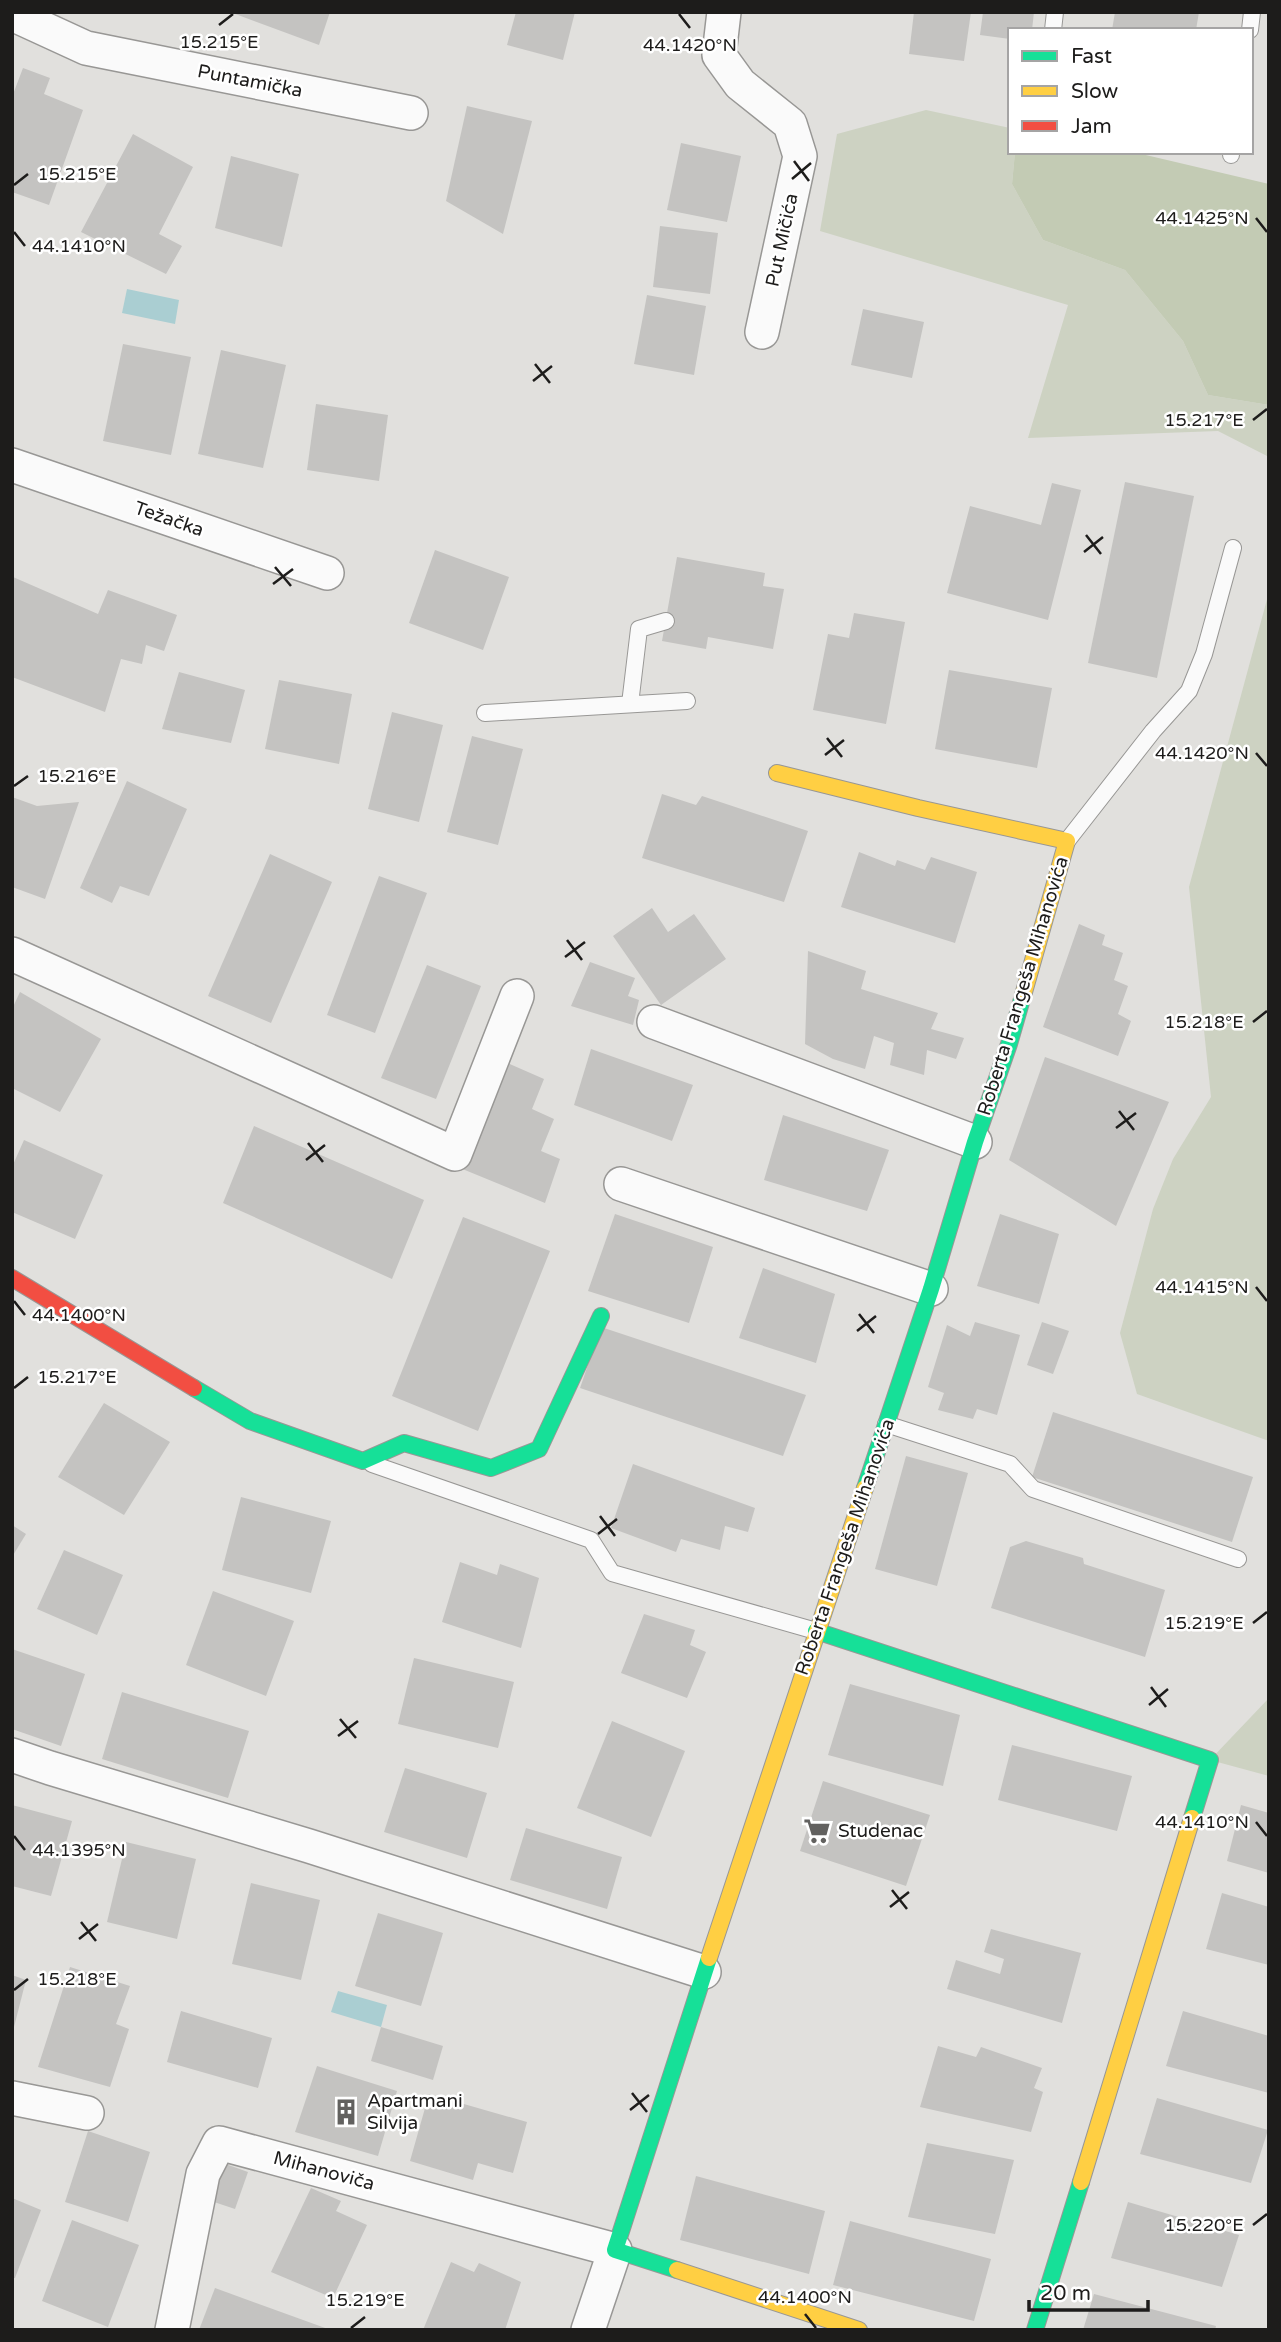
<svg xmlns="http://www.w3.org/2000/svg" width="1281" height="2342" font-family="'Varela Round',sans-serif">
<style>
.green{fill:#cdd2c2}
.forest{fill:#c3cbb4}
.water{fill:#aaced2}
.building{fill:#c4c3c1}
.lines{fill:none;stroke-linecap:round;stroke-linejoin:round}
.lane-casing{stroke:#989795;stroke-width:18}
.street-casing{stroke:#989795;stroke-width:36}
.fast-casing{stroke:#989795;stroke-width:18}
.slow-casing{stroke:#989795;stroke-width:18}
.jam-casing{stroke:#989795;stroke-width:18}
.lane{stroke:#fafafa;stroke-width:16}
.street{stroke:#fafafa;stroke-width:33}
.fast{stroke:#16e098;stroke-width:16}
.slow{stroke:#ffcf43;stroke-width:16}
.jam{stroke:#f24e42;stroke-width:16}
.ticks{fill:none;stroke:#1d1c1b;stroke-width:2.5}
.labels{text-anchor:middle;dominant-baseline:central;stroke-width:5;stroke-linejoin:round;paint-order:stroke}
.street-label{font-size:19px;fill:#1d1c1b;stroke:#fff}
.poi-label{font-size:19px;fill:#1d1c1b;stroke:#fff;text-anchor:start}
.ticks-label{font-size:18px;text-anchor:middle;fill:#1d1c1b;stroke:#fff;stroke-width:5;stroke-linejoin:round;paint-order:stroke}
</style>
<rect width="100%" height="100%" fill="#e1e0dd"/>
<g class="green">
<path d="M 926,110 L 1010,128 L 1010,152 L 1015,152 L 1012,184 L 1043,240 L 1125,270 L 1183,341 L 1208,395 L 1269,405 L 1269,457 L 1218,431 L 1028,438 L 1068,305 L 820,231 L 837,134 Z"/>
<path d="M 1269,592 L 1269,1441 L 1137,1394 L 1120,1333 L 1153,1209 L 1173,1159 L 1211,1097 L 1189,887 Z"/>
<path d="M 1269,1698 L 1269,1776 L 1210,1760 Z"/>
</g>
<path class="forest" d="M 1015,152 L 1133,152 L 1269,184 L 1269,405 L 1208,395 L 1183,341 L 1125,270 L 1043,240 L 1012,184 Z"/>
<g class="water">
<path d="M 127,289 L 179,300 L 175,324 L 122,313 Z"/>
<path d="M 338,1991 L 387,2005 L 381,2027 L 331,2012 Z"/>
</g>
<g class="building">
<path d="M 230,12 L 330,12 L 319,45 Z"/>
<path d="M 516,12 L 575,12 L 563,60 L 507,45 Z"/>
<path d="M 914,12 L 971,12 L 964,61 L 909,54 Z"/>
<path d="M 983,12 L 1034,12 L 1032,30 L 1010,30 L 1010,39 L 980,35 Z"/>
<path d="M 1115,12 L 1199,12 L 1196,30 L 1112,30 Z"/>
<path d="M 23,68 L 50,78 L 44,94 L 83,110 L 49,205 L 12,192 L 12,97 Z"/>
<path d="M 467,106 L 532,121 L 503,234 L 446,201 Z"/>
<path d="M 133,134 L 193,167 L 159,234 L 182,246 L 166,274 L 81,232 Z"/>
<path d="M 681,143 L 741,156 L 727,222 L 667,210 Z"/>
<path d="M 231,156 L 299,174 L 282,247 L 215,228 Z"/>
<path d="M 660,226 L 718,233 L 710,294 L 653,287 Z"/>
<path d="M 647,295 L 706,306 L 694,375 L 634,364 Z"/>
<path d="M 863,309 L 924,322 L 912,378 L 851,365 Z"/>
<path d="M 123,344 L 191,357 L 171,455 L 103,441 Z"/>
<path d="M 221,350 L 286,365 L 263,468 L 198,454 Z"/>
<path d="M 316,404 L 388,415 L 379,481 L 307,470 Z"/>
<path d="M 1125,482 L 1194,496 L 1157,678 L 1088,663 Z"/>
<path d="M 1052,483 L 1081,490 L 1048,620 L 947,593 L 970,506 L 1041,525 Z"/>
<path d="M 435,550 L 509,577 L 483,650 L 409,623 Z"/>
<path d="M 677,557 L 765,573 L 763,586 L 784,589 L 773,649 L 708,637 L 706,649 L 662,641 Z"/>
<path d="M 13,577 L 98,614 L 108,590 L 177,615 L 164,651 L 146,645 L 142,664 L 121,659 L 105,712 L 12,677 Z"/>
<path d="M 854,613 L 905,622 L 886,724 L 813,710 L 828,634 L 849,638 Z"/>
<path d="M 949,670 L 1052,688 L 1037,768 L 935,749 Z"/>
<path d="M 179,672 L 245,690 L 231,743 L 162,729 Z"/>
<path d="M 279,680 L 352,694 L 339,764 L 265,749 Z"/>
<path d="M 392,712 L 443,725 L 419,822 L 368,809 Z"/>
<path d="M 472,736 L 523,749 L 498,845 L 447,832 Z"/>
<path d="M 127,781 L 187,809 L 149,896 L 120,886 L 112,903 L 80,888 Z"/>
<path d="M 662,794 L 696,805 L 702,796 L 808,831 L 784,902 L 642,858 Z"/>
<path d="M 12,797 L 37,806 L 79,802 L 45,899 L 12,887 Z"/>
<path d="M 859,852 L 895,866 L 897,860 L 925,870 L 931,857 L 977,872 L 955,943 L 841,907 Z"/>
<path d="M 270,854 L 332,882 L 271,1023 L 208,996 Z"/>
<path d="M 379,876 L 427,893 L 375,1033 L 327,1015 Z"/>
<path d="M 652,908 L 668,932 L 694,914 L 726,959 L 661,1005 L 613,936 Z"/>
<path d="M 1079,924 L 1105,935 L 1102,945 L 1123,953 L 1114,980 L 1128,986 L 1118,1014 L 1131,1021 L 1118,1056 L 1043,1027 Z"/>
<path d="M 808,951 L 866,971 L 861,989 L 938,1013 L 931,1029 L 964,1038 L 956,1059 L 927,1050 L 924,1075 L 890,1065 L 894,1043 L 874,1036 L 865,1069 L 833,1059 L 805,1044 Z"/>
<path d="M 590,962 L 635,978 L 628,996 L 639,1000 L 633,1025 L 571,1006 Z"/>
<path d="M 427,965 L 481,986 L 436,1099 L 381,1078 Z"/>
<path d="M 20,992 L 101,1039 L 60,1112 L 12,1088 L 12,1009 Z"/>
<path d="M 591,1049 L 693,1085 L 672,1141 L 574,1105 Z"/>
<path d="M 1045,1057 L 1169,1102 L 1116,1226 L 1009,1160 Z"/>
<path d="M 505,1062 L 544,1079 L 532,1109 L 554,1119 L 541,1151 L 560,1159 L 545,1203 L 460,1168 Z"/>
<path d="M 783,1115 L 889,1150 L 867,1211 L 764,1180 Z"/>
<path d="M 254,1126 L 424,1200 L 392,1279 L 223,1203 Z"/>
<path d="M 24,1140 L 103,1175 L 75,1239 L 12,1212 L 12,1167 Z"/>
<path d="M 615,1214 L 713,1247 L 689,1323 L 588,1291 Z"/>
<path d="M 1000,1214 L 1059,1234 L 1039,1304 L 977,1286 Z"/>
<path d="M 463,1217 L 550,1251 L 478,1431 L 392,1396 Z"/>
<path d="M 763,1268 L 835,1294 L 816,1363 L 739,1338 Z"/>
<path d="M 975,1322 L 1020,1335 L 997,1415 L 977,1409 L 973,1419 L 938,1410 L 944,1393 L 928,1387 L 947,1325 L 970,1336 Z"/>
<path d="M 1042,1322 L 1069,1331 L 1053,1374 L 1027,1365 Z"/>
<path d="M 601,1327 L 806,1395 L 783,1456 L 580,1388 Z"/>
<path d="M 104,1403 L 170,1442 L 124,1515 L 58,1477 Z"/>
<path d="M 1053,1412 L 1253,1477 L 1232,1542 L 1032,1477 Z"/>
<path d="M 906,1456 L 968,1473 L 937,1586 L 875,1569 Z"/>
<path d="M 633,1464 L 755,1508 L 748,1532 L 725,1526 L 720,1550 L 681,1539 L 676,1552 L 611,1528 Z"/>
<path d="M 241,1497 L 331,1521 L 311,1593 L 222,1570 Z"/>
<path d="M 12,1525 L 26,1534 L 12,1557 Z"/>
<path d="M 1026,1541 L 1083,1558 L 1084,1564 L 1165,1590 L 1145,1657 L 991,1608 L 1010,1547 Z"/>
<path d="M 64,1550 L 123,1575 L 97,1635 L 37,1609 Z"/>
<path d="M 460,1562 L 497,1575 L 500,1564 L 539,1578 L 521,1648 L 442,1622 Z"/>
<path d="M 213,1591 L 294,1621 L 266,1696 L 186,1665 Z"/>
<path d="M 644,1614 L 695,1630 L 690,1645 L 706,1652 L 687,1698 L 621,1673 Z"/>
<path d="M 12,1649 L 85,1674 L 61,1746 L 12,1729 Z"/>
<path d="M 414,1658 L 514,1682 L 498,1748 L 398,1724 Z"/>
<path d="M 850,1684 L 960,1715 L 943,1786 L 828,1755 Z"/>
<path d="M 122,1692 L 249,1731 L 228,1798 L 102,1759 Z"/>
<path d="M 612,1721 L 685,1751 L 651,1837 L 577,1808 Z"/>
<path d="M 1012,1745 L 1132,1776 L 1117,1831 L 998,1800 Z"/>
<path d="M 405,1768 L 487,1793 L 467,1858 L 384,1832 Z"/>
<path d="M 823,1781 L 930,1815 L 906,1886 L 800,1851 Z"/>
<path d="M 12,1805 L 72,1821 L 51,1896 L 12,1886 Z"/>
<path d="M 1241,1805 L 1269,1813 L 1269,1873 L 1227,1861 Z"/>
<path d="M 526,1828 L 622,1857 L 607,1909 L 510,1880 Z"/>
<path d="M 126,1842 L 196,1859 L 177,1939 L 107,1922 Z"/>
<path d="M 251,1883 L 320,1900 L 301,1980 L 232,1964 Z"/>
<path d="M 1222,1893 L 1269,1907 L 1269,1965 L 1206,1949 Z"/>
<path d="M 378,1913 L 443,1933 L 421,2006 L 355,1986 Z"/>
<path d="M 991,1929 L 1081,1953 L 1062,2023 L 947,1989 L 956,1960 L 1000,1974 L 1004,1959 L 984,1952 Z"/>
<path d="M 70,1967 L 130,1986 L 116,2024 L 129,2029 L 110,2087 L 38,2067 Z"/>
<path d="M 12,1975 L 26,1980 L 13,2031 L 12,2031 Z"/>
<path d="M 181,2011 L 272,2038 L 258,2088 L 167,2062 Z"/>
<path d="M 1183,2011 L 1269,2036 L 1269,2093 L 1166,2066 Z"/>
<path d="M 381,2027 L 443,2046 L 433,2080 L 371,2061 Z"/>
<path d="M 938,2046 L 976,2057 L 981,2047 L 1042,2068 L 1034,2088 L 1043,2092 L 1031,2132 L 920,2107 Z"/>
<path d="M 317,2066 L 397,2091 L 378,2156 L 295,2132 Z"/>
<path d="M 429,2094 L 527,2122 L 513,2173 L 478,2163 L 473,2180 L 410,2161 Z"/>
<path d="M 1157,2098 L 1268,2130 L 1251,2183 L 1140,2154 Z"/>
<path d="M 88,2131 L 150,2152 L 128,2222 L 65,2202 Z"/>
<path d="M 927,2143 L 1014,2160 L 995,2234 L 908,2217 Z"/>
<path d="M 220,2162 L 248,2172 L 235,2209 L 208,2200 Z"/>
<path d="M 696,2176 L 825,2211 L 809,2274 L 680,2240 Z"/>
<path d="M 311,2188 L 341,2201 L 336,2211 L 367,2225 L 333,2298 L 271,2272 Z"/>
<path d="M 12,2198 L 41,2210 L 15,2278 L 12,2278 Z"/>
<path d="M 1128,2202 L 1239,2235 L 1222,2287 L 1111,2258 Z"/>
<path d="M 72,2220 L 139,2245 L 108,2327 L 42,2301 Z"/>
<path d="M 850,2221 L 991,2259 L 974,2321 L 833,2285 Z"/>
<path d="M 451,2262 L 474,2272 L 479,2263 L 521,2282 L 505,2330 L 423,2330 Z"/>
<path d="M 215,2288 L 328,2329 L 328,2330 L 199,2330 Z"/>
<path d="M 1094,2294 L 1216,2326 L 1215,2330 L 1083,2330 Z"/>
</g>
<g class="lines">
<g class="lane-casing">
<g id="lane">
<path d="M 1053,30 L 1055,12"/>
<path d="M 1250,30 L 1252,12"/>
<path d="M 1231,155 L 1231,152"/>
<path d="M 630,704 L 639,629 L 666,621"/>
<path d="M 485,713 L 687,701"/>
<path d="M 1067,841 L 1153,731 L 1189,691 L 1204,654 L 1233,548"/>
<path d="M 886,1424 L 1010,1464 L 1033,1489 L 1238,1559"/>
<path d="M 372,1464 L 591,1540 L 612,1573 L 816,1631"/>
</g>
</g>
<g class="street-casing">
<g id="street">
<path d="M 724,12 L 719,55 L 740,84 L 790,124 L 800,156 L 762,332"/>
<path d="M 12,14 L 86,48 L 411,113"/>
<path d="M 12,465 L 327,573"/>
<path d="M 12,954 L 455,1154 L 517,996"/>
<path d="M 654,1022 L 975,1142"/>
<path d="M 621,1184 L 931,1289"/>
<path d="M 12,1755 L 50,1768 L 309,1846 L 704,1972"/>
<path d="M 12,2098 L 87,2113"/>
<path d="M 172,2330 L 203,2174 L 219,2143 L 615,2250 L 588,2330"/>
</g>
</g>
<g class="fast-casing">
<g id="fast">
<path d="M 194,1388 L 250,1421 L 363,1461 L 404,1443 L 491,1468 L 539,1449 L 601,1316"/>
<path d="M 865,1488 L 931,1289 L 975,1142 L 1009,1044 L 1024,992"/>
<path d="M 816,1631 L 1210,1760 L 1192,1818"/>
<path d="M 677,2270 L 615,2250 L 709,1958"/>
<path d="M 1035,2330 L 1081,2182"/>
</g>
</g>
<g class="slow-casing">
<g id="slow">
<path d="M 777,773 L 918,808 L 1067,841 L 1024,992"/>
<path d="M 709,1958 L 865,1488"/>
<path d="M 1081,2182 L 1192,1818"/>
<path d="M 677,2270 L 859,2330"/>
</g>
</g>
<g class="jam-casing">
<path id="jam" d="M 12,1278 L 194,1388"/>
</g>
<use href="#lane" class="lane"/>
<use href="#street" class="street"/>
<use href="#fast" class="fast"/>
<use href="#slow" class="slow"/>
<use href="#jam" class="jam"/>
</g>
<path class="ticks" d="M 679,14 L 690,28M 219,25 L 233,14M 794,161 L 809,181M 792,179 L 811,163M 14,185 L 28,174M 1256,218 L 1267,232M 14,232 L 25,246M 535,364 L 550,383M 533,381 L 552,366M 1253,420 L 1267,409M 1086,535 L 1101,554M 1084,552 L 1103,537M 275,567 L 291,586M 273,584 L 293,569M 827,738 L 842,757M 1256,753 L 1267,766M 825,755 L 844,740M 14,786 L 28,776M 567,940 L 582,960M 565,957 L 585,942M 1253,1022 L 1267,1011M 1119,1111 L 1134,1130M 1116,1128 L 1136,1113M 308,1143 L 323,1162M 306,1160 L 325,1145M 1256,1287 L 1267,1301M 14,1301 L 25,1315M 859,1314 L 874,1333M 857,1331 L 876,1316M 14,1388 L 28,1377M 600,1516 L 615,1536M 598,1534 L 617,1519M 1253,1623 L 1267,1612M 1151,1687 L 1166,1707M 1149,1705 L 1168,1689M 340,1719 L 356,1738M 338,1736 L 358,1721M 1256,1822 L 1267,1836M 14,1836 L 25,1850M 892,1890 L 907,1909M 890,1907 L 909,1892M 81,1922 L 96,1941M 79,1939 L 98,1924M 14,1990 L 28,1979M 632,2093 L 647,2112M 630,2110 L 649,2095M 1253,2225 L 1267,2214M 805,2314 L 816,2328M 351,2328 L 365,2317"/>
<defs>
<g id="supermarket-bare" transform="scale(2.1)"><path d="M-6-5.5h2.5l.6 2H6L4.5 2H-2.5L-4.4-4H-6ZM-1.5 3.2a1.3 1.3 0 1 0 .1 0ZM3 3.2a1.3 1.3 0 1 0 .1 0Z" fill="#62615f" stroke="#fff" stroke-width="2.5" paint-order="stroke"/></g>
<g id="building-bare" transform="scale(2.1)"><path d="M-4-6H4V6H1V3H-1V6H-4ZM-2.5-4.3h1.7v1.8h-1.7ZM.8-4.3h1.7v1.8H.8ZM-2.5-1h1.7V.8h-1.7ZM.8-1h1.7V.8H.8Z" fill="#62615f" stroke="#fff" stroke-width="2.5" paint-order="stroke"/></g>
</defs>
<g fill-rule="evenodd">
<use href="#supermarket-bare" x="817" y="1831"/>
<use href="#building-bare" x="346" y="2112"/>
</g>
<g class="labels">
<g class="street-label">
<text transform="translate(250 81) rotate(11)">Puntamička</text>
<text transform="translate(782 240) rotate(-78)">Put Mičića</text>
<text transform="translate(169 519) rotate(19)">Težačka</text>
<text transform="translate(1023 986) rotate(-73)">Roberta Frangeša Mihanovića</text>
<text transform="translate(845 1547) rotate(-71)">Roberta Frangeša Mihanovića</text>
<text transform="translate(324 2171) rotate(15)">Mihanoviča</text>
</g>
<g class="poi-label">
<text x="838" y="1831">Studenac</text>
<text x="367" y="2101">Apartmani<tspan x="367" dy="22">Silvija</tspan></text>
</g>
</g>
<g class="ticks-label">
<text x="219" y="48">15.215°E</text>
<text x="690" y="51">44.1420°N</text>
<text x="77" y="180">15.215°E</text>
<text x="1202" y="224">44.1425°N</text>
<text x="79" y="252">44.1410°N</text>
<text x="1204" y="426">15.217°E</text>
<text x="1202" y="759">44.1420°N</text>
<text x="77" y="782">15.216°E</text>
<text x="1204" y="1028">15.218°E</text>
<text x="1202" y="1293">44.1415°N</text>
<text x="79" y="1321">44.1400°N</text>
<text x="77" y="1383">15.217°E</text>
<text x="1204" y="1629">15.219°E</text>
<text x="1202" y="1828">44.1410°N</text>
<text x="79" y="1856">44.1395°N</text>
<text x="77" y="1985">15.218°E</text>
<text x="1204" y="2231">15.220°E</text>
<text x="805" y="2303">44.1400°N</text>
<text x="365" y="2306">15.219°E</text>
</g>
<rect width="1281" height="2342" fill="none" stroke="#1d1c1b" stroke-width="28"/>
<rect x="1008" y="28" width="245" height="126" fill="#ffffff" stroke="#a5a4a4" stroke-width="2"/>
<rect x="1022" y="51" width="35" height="10" fill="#16e098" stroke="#a5a4a4" stroke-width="2"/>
<text x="1071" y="63" font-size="21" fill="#1d1c1b">Fast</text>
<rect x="1022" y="86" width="35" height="10" fill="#ffcf43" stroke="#a5a4a4" stroke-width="2"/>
<text x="1071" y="98" font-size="21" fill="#1d1c1b">Slow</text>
<rect x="1022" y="121" width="35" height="10" fill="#f24e42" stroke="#a5a4a4" stroke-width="2"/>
<text x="1071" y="133" font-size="21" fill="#1d1c1b">Jam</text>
<path d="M1029 2300v10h119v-10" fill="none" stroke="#1d1c1b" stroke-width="3.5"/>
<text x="1040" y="2300" font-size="21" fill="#1d1c1b" stroke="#ffffff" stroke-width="5" paint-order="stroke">20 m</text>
</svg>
